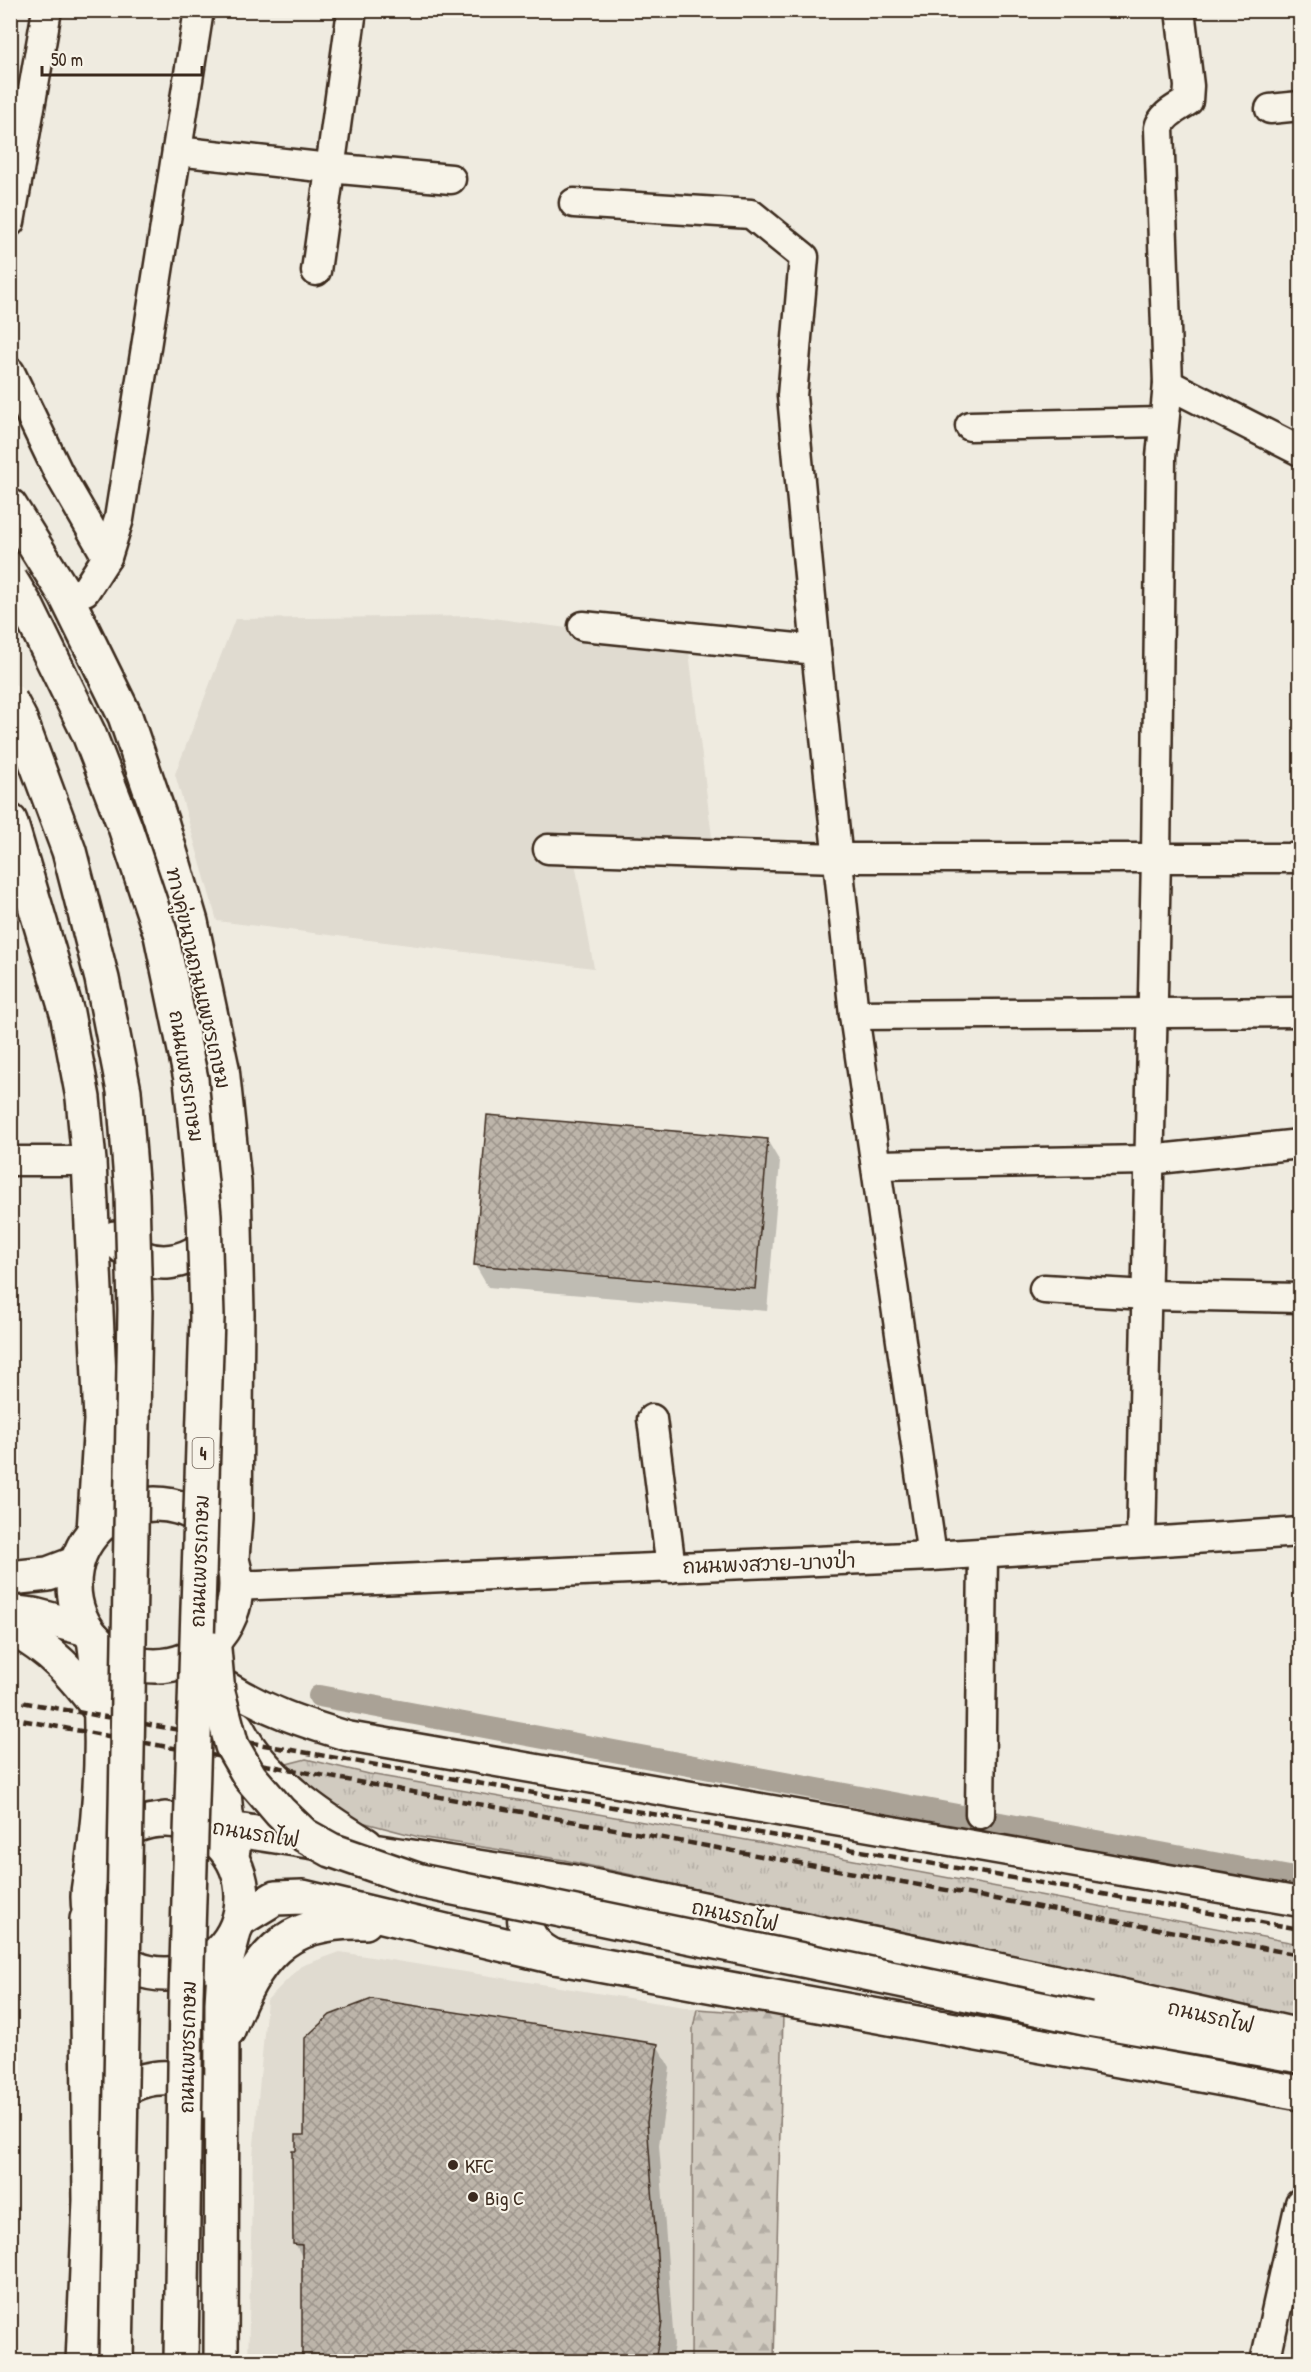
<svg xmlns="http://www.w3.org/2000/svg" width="1311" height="2372" font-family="'Patrick Hand','Playpen Sans Thai',sans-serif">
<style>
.built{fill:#e0dbd0}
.grass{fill:url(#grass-tufts);stroke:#867a6f;stroke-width:1.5}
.forest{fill:url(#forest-firs);stroke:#867a6f;stroke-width:1.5}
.shadow{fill:#0003}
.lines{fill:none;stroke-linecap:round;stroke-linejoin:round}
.canal{stroke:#aaa296;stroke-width:22}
.building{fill:url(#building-cross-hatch);stroke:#3b2a1e;stroke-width:1.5}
.minor-casing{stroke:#3b2a1e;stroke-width:33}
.major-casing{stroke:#3b2a1e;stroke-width:38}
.highway-casing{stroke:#3b2a1e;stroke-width:38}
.minor{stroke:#f7f3e8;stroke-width:28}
.major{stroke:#f7f3e8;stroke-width:33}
.highway{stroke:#f7f3e8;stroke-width:33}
.rail{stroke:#3b2a1e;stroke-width:4.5;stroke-dasharray:9 4.5;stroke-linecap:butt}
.highway-bridge-casing{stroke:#3b2a1e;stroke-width:38;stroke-linecap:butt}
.highway-bridge{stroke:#f7f3e8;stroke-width:33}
.poi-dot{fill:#3b2a1e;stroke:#f7f3e8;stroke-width:2}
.labels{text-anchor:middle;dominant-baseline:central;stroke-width:4.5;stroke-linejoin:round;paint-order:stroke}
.shield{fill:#f7f3e8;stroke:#73665b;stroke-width:1.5}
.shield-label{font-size:18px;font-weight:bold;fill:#3b2a1e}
.street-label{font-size:20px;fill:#3b2a1e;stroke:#f7f3e8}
.poi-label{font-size:20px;fill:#3b2a1e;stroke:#f7f3e8;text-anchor:start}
</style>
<defs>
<pattern id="grass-tufts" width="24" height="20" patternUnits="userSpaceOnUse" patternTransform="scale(1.5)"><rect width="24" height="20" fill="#d1cbc0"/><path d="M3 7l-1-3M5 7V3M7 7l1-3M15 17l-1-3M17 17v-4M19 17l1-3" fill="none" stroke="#b4aea5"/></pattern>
<pattern id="forest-firs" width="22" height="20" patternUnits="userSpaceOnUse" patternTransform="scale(1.5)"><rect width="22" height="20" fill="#d1cbc0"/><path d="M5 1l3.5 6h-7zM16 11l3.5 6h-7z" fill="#b4aea5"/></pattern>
<pattern id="building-cross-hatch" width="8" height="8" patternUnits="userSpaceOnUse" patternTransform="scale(1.5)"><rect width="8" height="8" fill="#bdb5aa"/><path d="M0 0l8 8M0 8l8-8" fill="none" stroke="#9b938a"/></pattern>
</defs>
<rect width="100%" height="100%" fill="#efebe0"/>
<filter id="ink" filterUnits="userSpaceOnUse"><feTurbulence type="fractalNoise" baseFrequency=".0167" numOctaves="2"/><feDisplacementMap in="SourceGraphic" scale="12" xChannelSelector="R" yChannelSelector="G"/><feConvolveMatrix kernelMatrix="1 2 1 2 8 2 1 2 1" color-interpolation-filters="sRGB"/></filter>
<g filter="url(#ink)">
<g class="built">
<path d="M 477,616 L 688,644 L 712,837 L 570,835 L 594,968 L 217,921 L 175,774 L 235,619 Z"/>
<path d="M 340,1952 L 697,2009 L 693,2028 L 691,2361 L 248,2362 L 253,2156 L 267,2000 L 301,1966 Z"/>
</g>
<path class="grass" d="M 306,1759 L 369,1774 L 769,1844 L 1300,1944 L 1300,2020 L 959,1943 L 760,1903 L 564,1860 L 419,1837 L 354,1820 L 312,1788 L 287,1764 Z"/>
<path class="forest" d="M 697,2009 L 783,2015 L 774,2361 L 691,2362 L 693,2028 Z"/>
<g class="shadow">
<path d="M 767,1140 L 780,1162 L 767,1311 L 488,1287 L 475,1265 Z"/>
<path d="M 657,2045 L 670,2068 L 659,2145 L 674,2345 L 671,2362 L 303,2362 L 303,2259 L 295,2243 L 298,2152 L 305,2136 Z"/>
</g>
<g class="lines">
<path class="canal" d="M 319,1696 L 1300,1879"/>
</g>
<g class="building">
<path d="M 487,1115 L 768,1139 L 755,1289 L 474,1265 Z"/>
<path d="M 372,1999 L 658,2044 L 647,2122 L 662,2322 L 655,2361 L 302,2361 L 302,2245 L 293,2244 L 292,2151 L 296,2151 L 296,2135 L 304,2135 L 305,2038 L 330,2015 Z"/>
</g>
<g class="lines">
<g class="minor-casing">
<g id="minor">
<path d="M 1270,109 L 1300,106"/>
<path d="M 177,151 L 329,168 L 451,179"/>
<path d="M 574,203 L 751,214 L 804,257 L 792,396 L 816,650 L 854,1015 L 932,1556"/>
<path d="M 10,222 L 47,10"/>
<path d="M 316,271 L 352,10"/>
<path d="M 10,372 L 58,472 L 107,557"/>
<path d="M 1168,384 L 1300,451"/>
<path d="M 970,426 L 1163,422"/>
<path d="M 66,596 L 85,591 L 107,557 L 119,519 L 199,10"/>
<path d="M 583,626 L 816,650"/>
<path d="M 548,849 L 839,858 L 1300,858"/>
<path d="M 854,1015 L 1300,1012"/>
<path d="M 10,1161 L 89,1161"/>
<path d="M 876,1165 L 1149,1160 L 1300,1144"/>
<path d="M 1044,1289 L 1147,1295 L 1300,1298"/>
<path d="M 652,1419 L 671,1568"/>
<path d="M 1141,1542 L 1156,858 L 1161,457 L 1168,384 L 1159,128 C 1162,114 1178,108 1188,101 L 1189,86 L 1180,10"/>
<path d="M 236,1586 L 932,1556 L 1300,1532"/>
<path d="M 227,1686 C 267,1711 301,1722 347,1736 L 1300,1902"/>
<path d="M 980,1814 L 983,1553"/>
<path d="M 1265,2362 L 1300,2203"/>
</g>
</g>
<g class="major-casing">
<g id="major">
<path d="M 10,506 L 66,596 L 125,716 L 161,821 L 191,922 L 222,1068 L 234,1183 L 237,1314 L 235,1518 L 232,1558"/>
<path d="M 10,821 L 67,1013 L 83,1098 L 89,1161 L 101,1420 L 94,1531"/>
<path d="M 115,1238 C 143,1274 201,1269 219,1225"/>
<circle cx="155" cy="1585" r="81"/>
<path d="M 10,1578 L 48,1574 L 77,1563"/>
<path d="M 10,1612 L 34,1615 L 87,1629"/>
<path d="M 10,1627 C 53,1651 72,1673 101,1711"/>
<path d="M 225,1717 C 221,1762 222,1807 233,1850"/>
<path d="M 237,1728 C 262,1778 320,1817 366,1845"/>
<path d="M 165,1819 L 568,1881 L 1094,1990 L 1300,2036"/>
<circle cx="165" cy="1897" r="77"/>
<path d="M 92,1867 C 103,1791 105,1715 94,1638"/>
<path d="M 548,1884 C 512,1902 520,1943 555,1957"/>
<path d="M 239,1920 L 275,1898 L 303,1897 L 555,1957 L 1300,2093"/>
<path d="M 228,2030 C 256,1958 282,1920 365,1922"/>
<path d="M 104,2110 C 121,2076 187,2063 206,2101"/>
<path d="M 83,2362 L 90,2200 L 87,1919"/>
<path d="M 221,2362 L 222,2003 L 224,1970 L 233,1936"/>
</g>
</g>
<g class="highway-casing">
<path id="highway" d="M 1089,2019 L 1300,2056"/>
</g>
<use href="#minor" class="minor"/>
<use href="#major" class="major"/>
<use href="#highway" class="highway"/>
<g class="rail">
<path d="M 10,1700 L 1300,1929"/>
<path d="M 10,1718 L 1300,1955"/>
</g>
<g class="highway-bridge-casing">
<g id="highway-bridge">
<path d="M 10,579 L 27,607 L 89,734 L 125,827 L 161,935 L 191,1079 L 204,1215 L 207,1317 L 186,1996 L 181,2362"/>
<path d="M 10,700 L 20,719 L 69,851 L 102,979 L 124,1091 L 132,1194 L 135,1309 L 116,2362"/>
<path d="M 214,1649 L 218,1693 L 232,1746 L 250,1777 L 280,1812 L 304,1835 L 331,1850 L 420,1881 L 1089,2019"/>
</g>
</g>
<use href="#highway-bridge" class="highway-bridge"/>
</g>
</g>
<g class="poi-dot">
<circle cx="453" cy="2165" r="6"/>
<circle cx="473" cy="2197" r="6"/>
</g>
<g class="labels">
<rect class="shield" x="192.5" y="1438" width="21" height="30" rx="4.5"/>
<g class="shield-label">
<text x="203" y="1453">4</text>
</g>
<g class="street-label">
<text transform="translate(199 978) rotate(77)">ทางคู่ขนานถนนเพชรเกษม</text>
<text transform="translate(187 1076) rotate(81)">ถนนเพชรเกษม</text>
<text transform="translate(199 1561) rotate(-88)">ถนนเพชรเกษม</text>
<text transform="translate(769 1563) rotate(-2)">ถนนพงสวาย-บางป่า</text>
<text transform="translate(256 1833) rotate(9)">ถนนรถไฟ</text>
<text transform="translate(735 1915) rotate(12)">ถนนรถไฟ</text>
<text transform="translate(1211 2016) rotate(13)">ถนนรถไฟ</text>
<text transform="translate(187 2047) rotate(-89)">ถนนเพชรเกษม</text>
</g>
<g class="poi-label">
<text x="465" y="2165">KFC</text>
<text x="485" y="2197">Big C</text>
</g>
</g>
<rect width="1311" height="2372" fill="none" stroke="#f7f3e8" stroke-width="36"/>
<rect x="18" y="18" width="1275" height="2336" fill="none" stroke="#3b2a1e" stroke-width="2" filter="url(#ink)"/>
<path d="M42 66v9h160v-9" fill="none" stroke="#3b2a1e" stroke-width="3"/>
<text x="51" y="66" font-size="18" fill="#3b2a1e" stroke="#f7f3e8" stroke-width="4.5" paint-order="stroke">50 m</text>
</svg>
